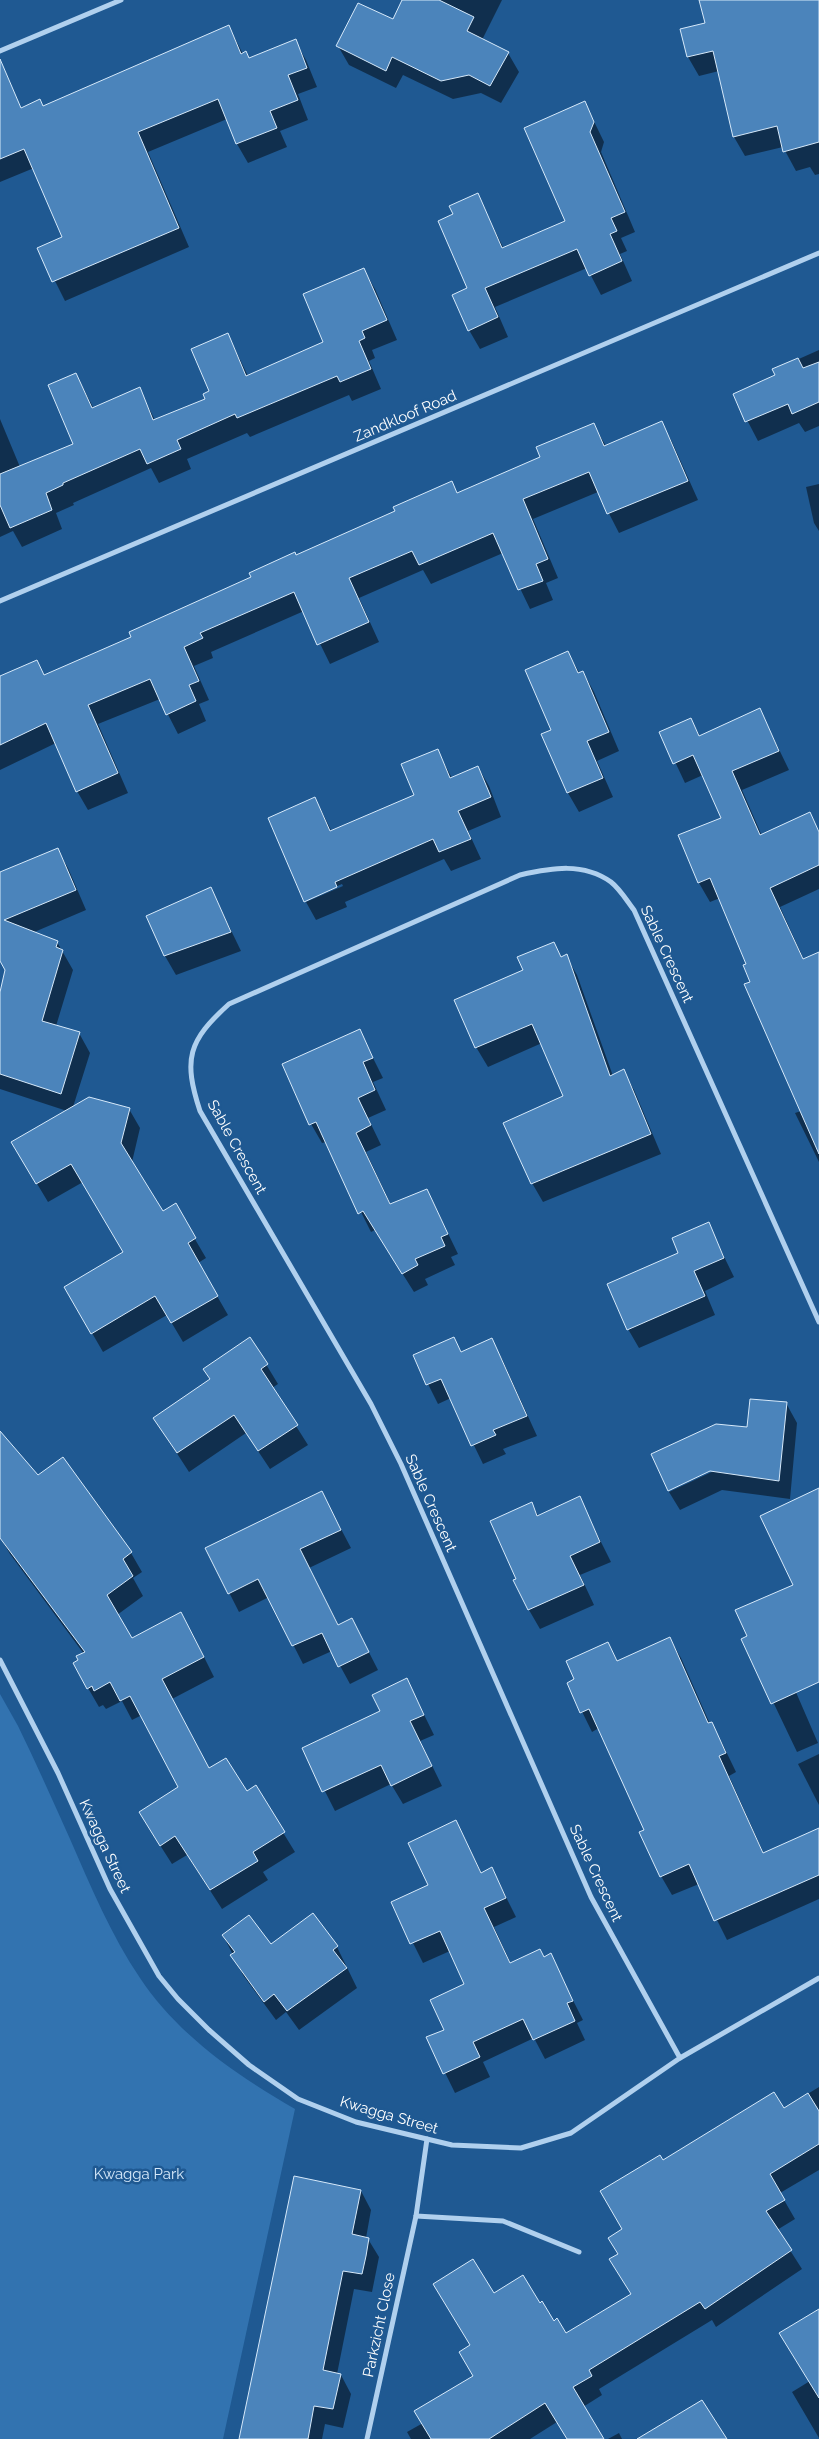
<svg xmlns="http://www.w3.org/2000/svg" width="819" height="2439" font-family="Raleway,sans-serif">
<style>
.green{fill:#3273b0}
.shadow{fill:#0007}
.building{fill:#4b84bb;stroke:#d6e9fa}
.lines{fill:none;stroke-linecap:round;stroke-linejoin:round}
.street{stroke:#b0d0ee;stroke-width:5}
.labels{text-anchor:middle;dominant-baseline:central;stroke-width:5;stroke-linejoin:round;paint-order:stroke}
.street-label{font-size:15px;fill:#fff;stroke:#1f5992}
.park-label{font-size:15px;fill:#d6e9fa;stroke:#1f5992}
</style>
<rect width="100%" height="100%" fill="#1f5992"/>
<path class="green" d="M 0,1694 L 18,1726 C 36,1763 53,1801 70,1839 C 91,1887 111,1935 140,1978 C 178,2035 236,2075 295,2109 L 223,2439 L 0,2439 Z"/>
<g class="shadow">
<path d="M 410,0 L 502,0 L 482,40 L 508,53 L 519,72 L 501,103 L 481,93 L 453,99 L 403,75 L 396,88 L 349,65 L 338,46 L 393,21 Z"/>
<path d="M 701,0 L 819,0 L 819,174 L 815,175 L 810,167 L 796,171 L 783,147 L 745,156 L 734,137 L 719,71 L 699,76 L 688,57 L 682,30 L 706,24 Z"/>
<path d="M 229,27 L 243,54 L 249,59 L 295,41 L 306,60 L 317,87 L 298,94 L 308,120 L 280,131 L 287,147 L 248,163 L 237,144 L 227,119 L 148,152 L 189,247 L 65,301 L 39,249 L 64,237 L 34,168 L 0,182 L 0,114 L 43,107 Z"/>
<path d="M 585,103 L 604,142 L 601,152 L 635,232 L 621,238 L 627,251 L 620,254 L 632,281 L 601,295 L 587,268 L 495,307 L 508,337 L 480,349 L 469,330 L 469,289 L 454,215 L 477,195 L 504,249 L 566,222 Z"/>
<path d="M 364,270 L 375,289 L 397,340 L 372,350 L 375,358 L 369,361 L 381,389 L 352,401 L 349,395 L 250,437 L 247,433 L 187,459 L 191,469 L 159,483 L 151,468 L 73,503 L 74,505 L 56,513 L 62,529 L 22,547 L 13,531 L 0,537 L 0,419 L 20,467 L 75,444 L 76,374 L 94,409 L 139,389 L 155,420 L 207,399 L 228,335 L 248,376 L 325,343 Z"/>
<path d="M 819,350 L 819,426 L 805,432 L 799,423 L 758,441 L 734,395 L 776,375 L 774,370 Z"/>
<path d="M 661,422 L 672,442 L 698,500 L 619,533 L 598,492 L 533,519 L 558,578 L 546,583 L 553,600 L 530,609 L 503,553 L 431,584 L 423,570 L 359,598 L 379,642 L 330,664 L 304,611 L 211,652 L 213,658 L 194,666 L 209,700 L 199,704 L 206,721 L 178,734 L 160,699 L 98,724 L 128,793 L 88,810 L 77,791 L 56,743 L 0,770 L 0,677 L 36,661 L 45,676 L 133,638 L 296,557 L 396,512 L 451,483 L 458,494 L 542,458 L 593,424 L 606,446 Z"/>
<path d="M 819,484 L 819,531 L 814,523 L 806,487 Z"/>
<path d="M 568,653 L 580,674 L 583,672 L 594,692 L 619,751 L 597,761 L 613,797 L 579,812 L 568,793 L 543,735 L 553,731 Z"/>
<path d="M 760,710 L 789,770 L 742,790 L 762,836 L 809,813 L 819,831 L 819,889 L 780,907 L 804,960 L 819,966 L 819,1162 L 795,1113 L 801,1111 L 752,982 L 747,965 L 720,898 L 710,902 L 699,883 L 680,836 L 722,819 L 703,775 L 685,783 L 661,732 L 690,719 L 700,736 Z"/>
<path d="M 437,750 L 452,778 L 478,767 L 489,786 L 501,817 L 468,831 L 481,859 L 451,871 L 444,859 L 345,902 L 347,907 L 316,920 L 306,902 L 343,886 L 342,884 L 305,900 L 315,798 L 332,832 L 416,795 Z"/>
<path d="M 57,849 L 68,868 L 86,910 L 32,933 L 57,942 L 73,970 L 56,1026 L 79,1033 L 90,1053 L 73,1107 L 129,1109 L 140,1128 L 132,1162 L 162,1212 L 175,1205 L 206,1258 L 198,1263 L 228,1315 L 183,1342 L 167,1315 L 103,1352 L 66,1288 L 125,1253 L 83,1182 L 48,1202 L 24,1162 L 67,1111 L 0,1089 L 0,998 L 6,970 L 0,956 L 0,873 Z"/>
<path d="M 211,889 L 241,951 L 176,975 L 165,956 Z"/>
<path d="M 553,943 L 562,958 L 566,956 L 577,975 L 613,1076 L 623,1071 L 634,1090 L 661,1154 L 543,1202 L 532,1183 L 565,1097 L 542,1043 L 488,1067 L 476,1047 L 524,970 Z"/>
<path d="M 359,1030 L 383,1078 L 373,1082 L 386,1110 L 368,1118 L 381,1145 L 366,1152 L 391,1205 L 427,1190 L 458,1254 L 451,1257 L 455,1265 L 425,1279 L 428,1285 L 414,1292 L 375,1230 L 371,1232 L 326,1142 L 322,1143 L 311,1124 Z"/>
<path d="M 708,1224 L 734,1277 L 705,1291 L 715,1315 L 639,1348 L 628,1329 L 680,1254 Z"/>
<path d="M 250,1338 L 278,1384 L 272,1388 L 308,1445 L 270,1469 L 246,1433 L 189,1472 L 154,1418 L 211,1380 L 204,1369 Z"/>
<path d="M 453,1338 L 462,1353 L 491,1340 L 502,1359 L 537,1436 L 503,1449 L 506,1454 L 483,1464 L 451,1398 L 438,1404 L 414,1356 Z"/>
<path d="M 786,1403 L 797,1423 L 790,1499 L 722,1490 L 680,1510 L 669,1492 L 716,1470 L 748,1429 Z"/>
<path d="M 0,1432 L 38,1477 L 63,1459 L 131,1553 L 142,1572 L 133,1578 L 143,1596 L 117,1615 L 131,1640 L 192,1633 L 214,1677 L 172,1699 L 209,1769 L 246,1792 L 255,1787 L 295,1852 L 263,1872 L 268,1880 L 222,1909 L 187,1855 L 172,1864 L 151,1831 L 180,1788 L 142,1715 L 132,1720 L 122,1701 L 106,1709 L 103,1705 L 99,1707 L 88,1688 L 84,1654 L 10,1554 L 0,1537 Z"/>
<path d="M 819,1489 L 819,1670 L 792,1683 L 818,1743 L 797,1752 L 743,1639 L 748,1637 L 794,1586 Z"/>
<path d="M 322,1493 L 351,1548 L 309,1568 L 339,1626 L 352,1619 L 378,1670 L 350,1684 L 332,1651 L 303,1664 L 269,1597 L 239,1612 L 207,1549 Z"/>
<path d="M 579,1498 L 611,1562 L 580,1575 L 594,1605 L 540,1629 L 529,1610 L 518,1579 L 531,1504 L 539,1517 Z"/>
<path d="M 670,1639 L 681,1658 L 710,1724 L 722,1743 L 736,1772 L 729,1776 L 764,1854 L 819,1830 L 819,1899 L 727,1940 L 699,1884 L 672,1895 L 661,1876 L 646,1830 L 599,1728 L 592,1732 L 568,1683 L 575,1680 L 608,1644 L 618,1662 Z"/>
<path d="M 407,1680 L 434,1735 L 420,1741 L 442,1786 L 403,1804 L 391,1784 L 335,1811 L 303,1748 L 382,1711 Z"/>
<path d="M 819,1754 L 819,1805 L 798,1764 Z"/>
<path d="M 456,1822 L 482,1874 L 492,1869 L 516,1917 L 494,1927 L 511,1964 L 544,1958 L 550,1955 L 583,2020 L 577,2023 L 585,2040 L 545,2059 L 534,2038 L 483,2062 L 490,2077 L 455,2093 L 428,2038 L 445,2030 L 466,1984 L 450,1951 L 423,1963 L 393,1903 L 430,1885 Z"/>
<path d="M 313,1915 L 337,1947 L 357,1988 L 299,2030 L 286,2012 L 276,2020 L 243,1975 L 223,1935 L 271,1946 Z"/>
<path d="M 819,2087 L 819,2170 L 780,2193 L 795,2219 L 777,2230 L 802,2269 L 716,2327 L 712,2320 L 599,2389 L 602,2395 L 583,2407 L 603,2439 L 568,2439 L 557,2422 L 530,2439 L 411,2439 L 407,2432 L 423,2423 L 474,2377 L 471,2346 L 494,2295 L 539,2305 L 566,2335 L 632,2295 L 619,2255 L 624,2230 L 663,2161 L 783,2109 Z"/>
<path d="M 361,2191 L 371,2210 L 366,2238 L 368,2239 L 379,2257 L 372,2292 L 354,2289 L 337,2374 L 341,2375 L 351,2394 L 343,2428 L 325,2424 L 322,2439 L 241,2439 Z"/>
<path d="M 819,2310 L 819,2438 L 792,2392 L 810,2381 Z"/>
<path d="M 619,2433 L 622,2439 L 608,2439 Z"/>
</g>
<g class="building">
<path d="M 402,0 L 439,0 L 474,17 L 467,31 L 509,52 L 490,86 L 469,75 L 441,81 L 392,57 L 386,71 L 336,46 L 358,3 L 393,19 Z"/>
<path d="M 699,0 L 819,0 L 819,142 L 783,152 L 777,126 L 733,137 L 713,51 L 687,57 L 680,29 L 705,23 Z"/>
<path d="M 229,25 L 241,54 L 246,51 L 249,58 L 296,39 L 307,68 L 288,75 L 298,100 L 270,111 L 277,128 L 236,144 L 218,99 L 138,132 L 179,228 L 52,282 L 37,248 L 62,237 L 24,149 L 0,159 L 0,59 L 21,108 L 40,99 L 43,106 Z"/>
<path d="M 585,101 L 594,122 L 590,132 L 625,212 L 611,218 L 617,231 L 610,234 L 622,261 L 589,276 L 577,249 L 485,288 L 498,317 L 468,331 L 452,295 L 467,288 L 438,221 L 453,214 L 449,206 L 478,193 L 502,248 L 565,221 L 524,128 Z"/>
<path d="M 364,268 L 387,320 L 362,331 L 365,338 L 359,341 L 371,369 L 340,382 L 337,376 L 237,418 L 235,414 L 177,440 L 181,449 L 147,464 L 140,449 L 63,483 L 63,485 L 46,493 L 52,510 L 10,528 L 0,505 L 0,474 L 73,444 L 48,385 L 76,373 L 92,408 L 140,387 L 153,420 L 205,399 L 203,394 L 209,391 L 191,349 L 228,333 L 246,376 L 323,342 L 303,294 Z"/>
<path d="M 798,358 L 803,368 L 819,362 L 819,402 L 792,414 L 788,404 L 745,422 L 733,394 L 775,375 L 772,369 Z"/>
<path d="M 662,421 L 688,481 L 607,514 L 589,472 L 523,499 L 548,559 L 536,564 L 543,581 L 518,590 L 493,533 L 419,565 L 412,551 L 349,578 L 369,622 L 317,645 L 294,592 L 200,633 L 203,638 L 184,647 L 199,681 L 189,685 L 196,701 L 166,715 L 150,679 L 88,705 L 118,773 L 76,792 L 46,723 L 0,745 L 0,676 L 37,660 L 44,675 L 131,637 L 129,632 L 251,577 L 249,573 L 295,552 L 296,555 L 395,511 L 393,507 L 452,481 L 457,493 L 540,457 L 536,447 L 594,423 L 604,446 Z"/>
<path d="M 568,651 L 578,673 L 583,671 L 609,732 L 587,741 L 603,778 L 567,793 L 541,734 L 551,730 L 525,670 Z"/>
<path d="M 760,708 L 779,751 L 732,771 L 760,835 L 810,812 L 819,832 L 819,865 L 770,888 L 803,959 L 819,952 L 819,1154 L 744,984 L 750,982 L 743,965 L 746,964 L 710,878 L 698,883 L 678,835 L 721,818 L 693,755 L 673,764 L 659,732 L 691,718 L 699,736 Z"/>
<path d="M 438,749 L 450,778 L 478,766 L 491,797 L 458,811 L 471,839 L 439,852 L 433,839 L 335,882 L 337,887 L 304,902 L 268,818 L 315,797 L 330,831 L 414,795 L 401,764 Z"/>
<path d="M 58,848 L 76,890 L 4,920 L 58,941 L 56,947 L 63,950 L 42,1021 L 80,1032 L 61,1094 L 0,1074 L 0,992 L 5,970 L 0,961 L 0,872 Z"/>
<path d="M 211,887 L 231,932 L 164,956 L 146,916 Z"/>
<path d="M 554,942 L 561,957 L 567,954 L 610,1076 L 624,1069 L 651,1134 L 531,1184 L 503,1123 L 563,1096 L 532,1024 L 475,1048 L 454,1000 L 523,970 L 517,957 Z"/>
<path d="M 360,1029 L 373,1058 L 363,1062 L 375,1090 L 358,1098 L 371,1125 L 356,1133 L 390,1204 L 427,1189 L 448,1234 L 441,1237 L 445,1246 L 415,1259 L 418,1265 L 402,1274 L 363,1211 L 358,1214 L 316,1122 L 309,1125 L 282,1064 Z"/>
<path d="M 89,1097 L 130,1108 L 121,1143 L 163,1211 L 176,1203 L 196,1238 L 188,1243 L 218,1296 L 171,1323 L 155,1296 L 91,1334 L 64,1287 L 123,1252 L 71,1164 L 36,1184 L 11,1142 Z"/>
<path d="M 709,1222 L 724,1258 L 694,1271 L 705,1296 L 627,1330 L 607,1284 L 678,1253 L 672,1238 Z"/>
<path d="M 250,1337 L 268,1364 L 261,1369 L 298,1425 L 258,1451 L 234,1415 L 177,1453 L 153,1418 L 210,1379 L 203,1369 Z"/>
<path d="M 454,1337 L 461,1352 L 492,1338 L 527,1416 L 493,1430 L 496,1435 L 471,1446 L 441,1379 L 426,1385 L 413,1355 Z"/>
<path d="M 750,1399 L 787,1402 L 779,1481 L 710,1471 L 668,1491 L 651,1454 L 716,1424 L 747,1427 Z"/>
<path d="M 0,1431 L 38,1475 L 63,1457 L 132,1552 L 123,1559 L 133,1576 L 107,1595 L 132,1638 L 181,1612 L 204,1657 L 162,1679 L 209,1768 L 226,1758 L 247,1791 L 256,1785 L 285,1832 L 253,1852 L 258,1861 L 210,1890 L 175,1836 L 160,1846 L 139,1812 L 178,1787 L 130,1696 L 120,1701 L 110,1682 L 94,1691 L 92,1686 L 87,1689 L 73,1663 L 78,1660 L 76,1656 L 85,1652 L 0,1538 Z"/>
<path d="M 819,1488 L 819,1682 L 771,1704 L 741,1639 L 747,1636 L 735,1610 L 793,1585 L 760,1516 Z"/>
<path d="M 322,1491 L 341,1530 L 300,1549 L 338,1625 L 352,1618 L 369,1652 L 338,1667 L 322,1633 L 292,1646 L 258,1579 L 228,1594 L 205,1548 Z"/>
<path d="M 580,1496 L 600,1542 L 570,1556 L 584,1585 L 528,1610 L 513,1580 L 516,1579 L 490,1521 L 532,1502 L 537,1516 Z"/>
<path d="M 670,1637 L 708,1723 L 712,1722 L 726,1753 L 719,1756 L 763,1853 L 819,1828 L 819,1875 L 714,1921 L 689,1864 L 660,1877 L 639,1832 L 644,1830 L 589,1709 L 580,1713 L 567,1683 L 574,1679 L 566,1661 L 608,1642 L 617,1661 Z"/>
<path d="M 407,1678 L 424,1715 L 410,1721 L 432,1766 L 391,1786 L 381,1765 L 322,1792 L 302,1748 L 380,1711 L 372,1695 Z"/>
<path d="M 456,1820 L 481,1873 L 492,1867 L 506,1898 L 484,1908 L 510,1963 L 540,1949 L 544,1957 L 551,1953 L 573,2001 L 567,2003 L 575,2021 L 533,2040 L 523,2019 L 473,2042 L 480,2057 L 443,2074 L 426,2037 L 444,2030 L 430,2000 L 464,1984 L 440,1931 L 410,1944 L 391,1902 L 428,1885 L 408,1843 Z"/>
<path d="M 313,1913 L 338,1946 L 333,1950 L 347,1968 L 287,2011 L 274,1994 L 264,2002 L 230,1955 L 235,1952 L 222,1935 L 249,1915 L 271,1944 Z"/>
<path d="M 774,2092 L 784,2108 L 808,2093 L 819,2111 L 819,2144 L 770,2174 L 785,2200 L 766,2211 L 792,2250 L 705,2309 L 700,2302 L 589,2370 L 592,2376 L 573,2387 L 604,2439 L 567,2439 L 545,2403 L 489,2439 L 431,2439 L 414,2411 L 473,2376 L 459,2352 L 470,2345 L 433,2284 L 473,2259 L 494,2293 L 523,2275 L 540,2303 L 542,2301 L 554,2321 L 557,2318 L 566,2333 L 631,2294 L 609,2259 L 618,2254 L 608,2238 L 622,2229 L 600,2191 L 660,2155 L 663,2160 Z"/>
<path d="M 294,2176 L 361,2190 L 352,2234 L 369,2238 L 366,2256 L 362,2274 L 343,2271 L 323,2370 L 341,2374 L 333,2409 L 314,2406 L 308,2439 L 239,2439 Z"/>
<path d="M 819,2309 L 819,2398 L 779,2333 Z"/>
<path d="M 702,2400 L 727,2439 L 637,2439 Z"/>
</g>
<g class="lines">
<g class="street">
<path d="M 0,51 L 121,0"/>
<path d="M 0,601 L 819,253"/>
<path d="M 0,1660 L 58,1773 L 110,1889 L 159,1976 L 178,1999 L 209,2030 L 249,2065 L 298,2099 L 356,2122 L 452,2145 L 521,2148 L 571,2133 L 680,2058 L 819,1978"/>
<path d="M 680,2058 L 591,1897 L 401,1464 L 371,1404 L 200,1111 C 183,1059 188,1041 229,1004 L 520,875 C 552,868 583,862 611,882 C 620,889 627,901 634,910 L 819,1322"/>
<path d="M 416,2216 L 503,2221 L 579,2252"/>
<path d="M 367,2439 L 416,2216 L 427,2139"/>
</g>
</g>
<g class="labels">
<g class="street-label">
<text transform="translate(405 416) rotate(-23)">Zandkloof Road</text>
<text transform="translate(667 954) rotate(65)">Sable Crescent</text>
<text transform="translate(237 1147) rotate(61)">Sable Crescent</text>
<text transform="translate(431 1503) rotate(66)">Sable Crescent</text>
<text transform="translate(105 1846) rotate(65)">Kwagga Street</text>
<text transform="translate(596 1873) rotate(65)">Sable Crescent</text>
<text transform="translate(389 2115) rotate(16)">Kwagga Street</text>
<text transform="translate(379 2325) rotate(-78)">Parkzicht Close</text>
</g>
<g class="park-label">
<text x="139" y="2174">Kwagga Park</text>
</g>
</g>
</svg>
